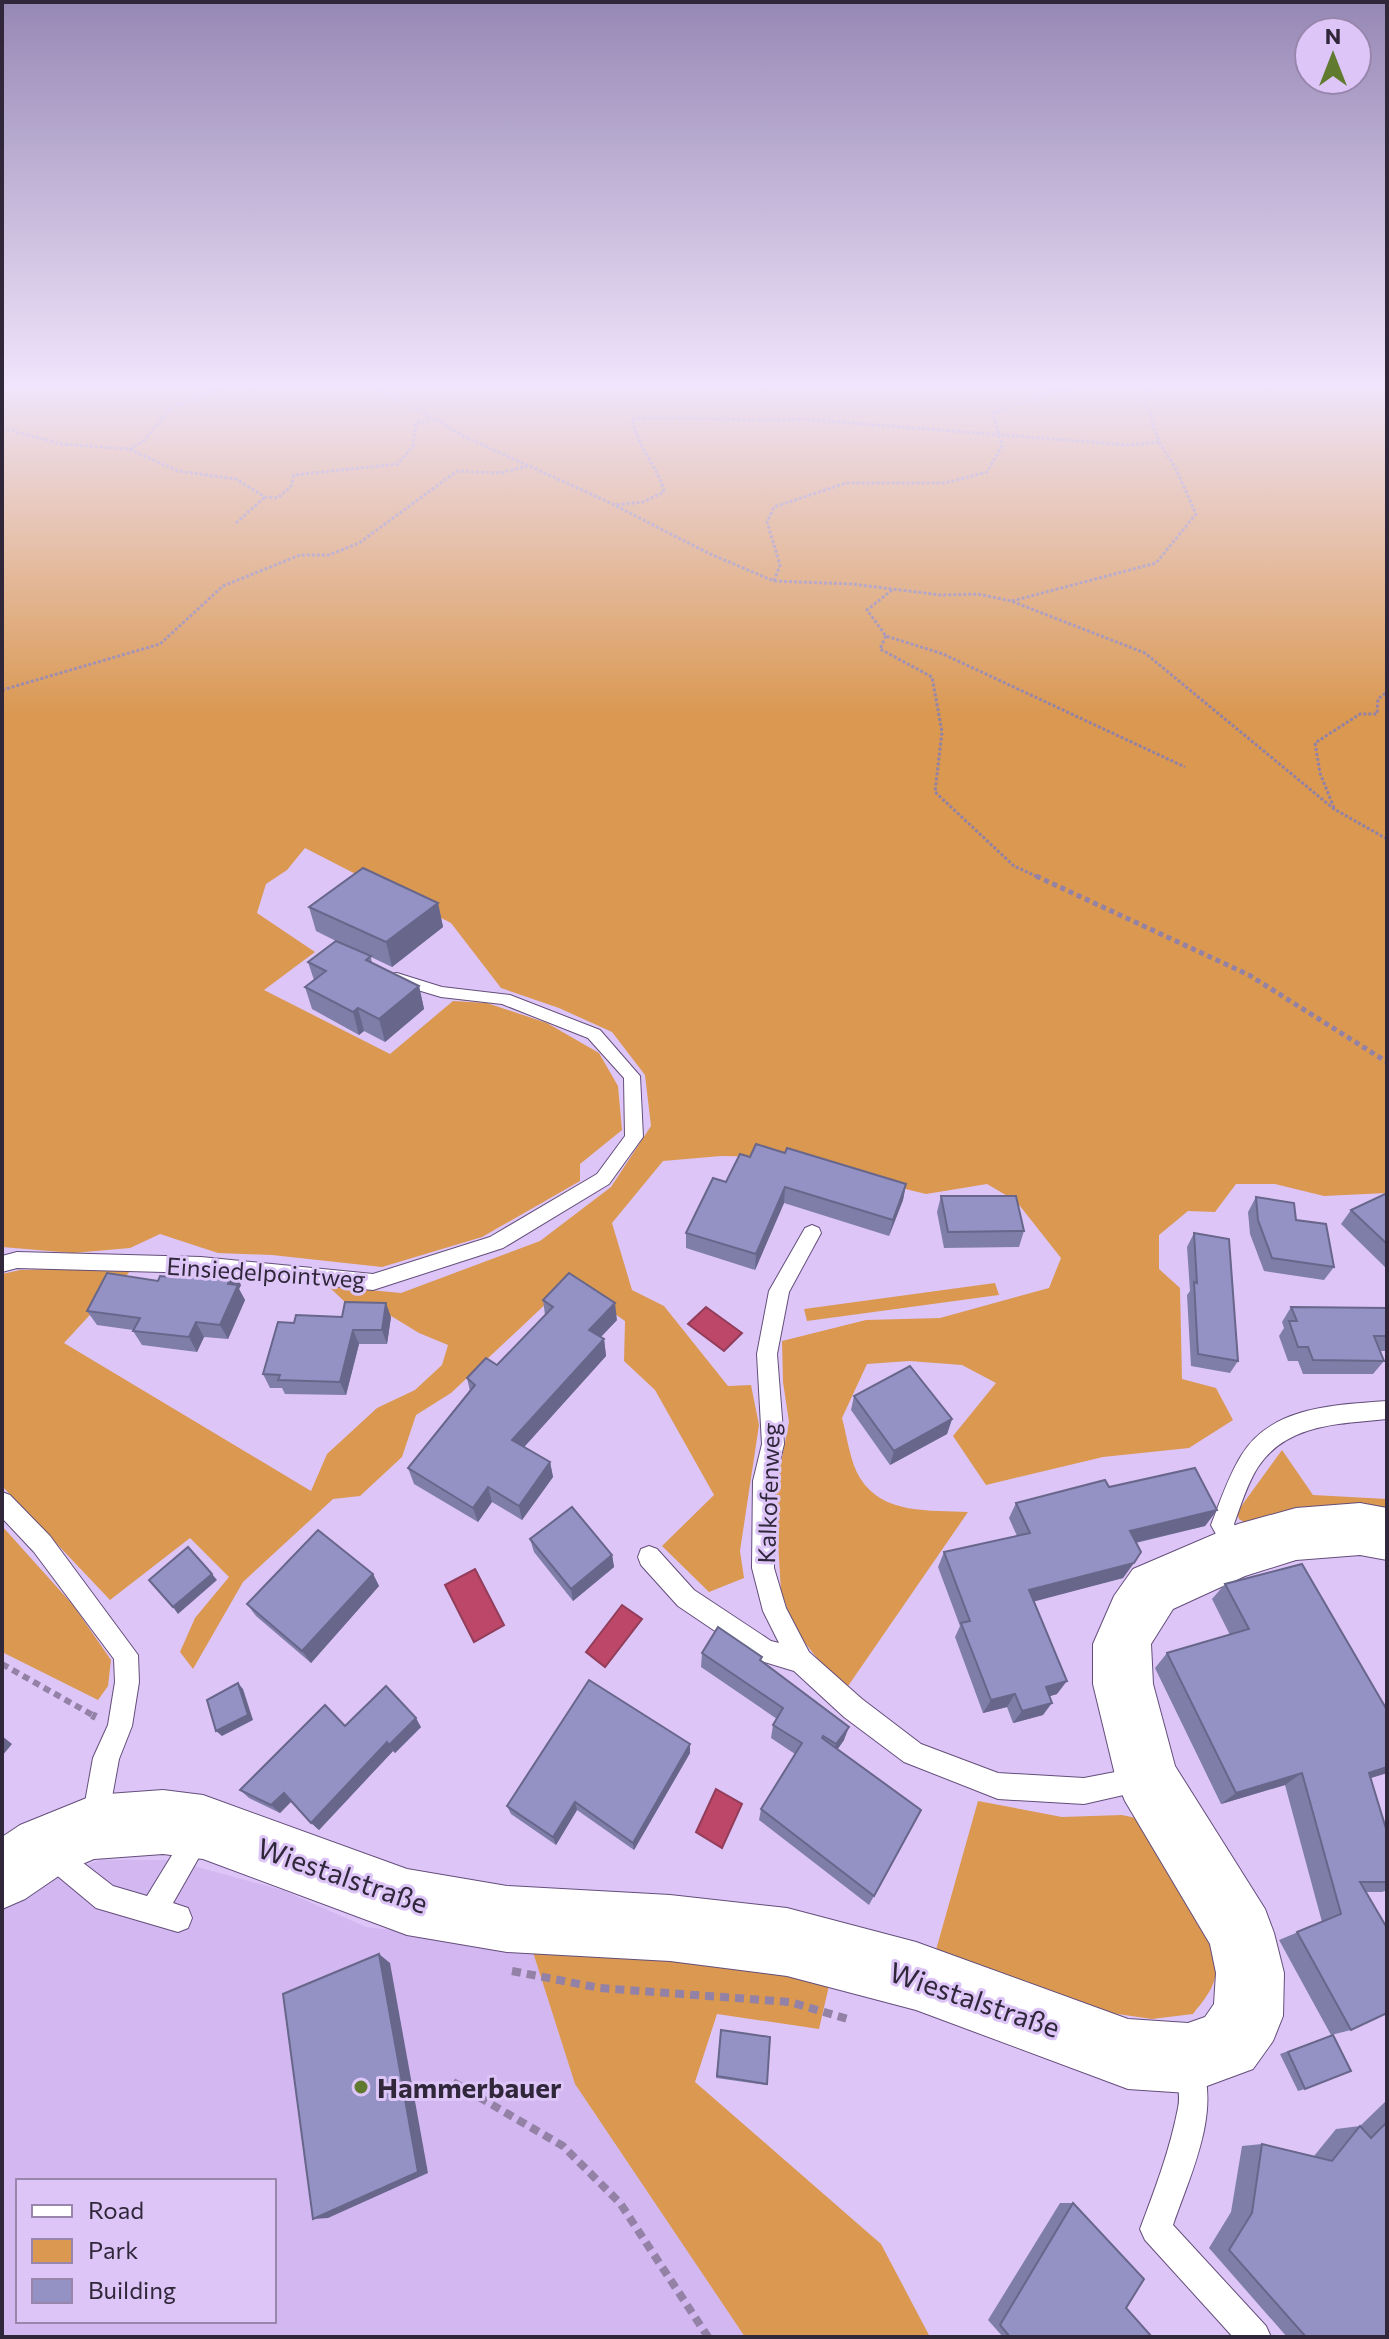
<svg xmlns="http://www.w3.org/2000/svg" width="1389" height="2339" font-family="Commissioner,sans-serif">
<style>
.built{fill:#d2b7f1;fill-rule:evenodd}
.green{fill:#da9851}
.water{fill:#bc4768;stroke:#923d5a;stroke-width:2}
.lines{fill:none;stroke-linecap:round;stroke-linejoin:round}
.lane-casing{stroke:#644e7a;stroke-width:2}
.secondary-casing{stroke:#644e7a;stroke-width:2}
.path-far3{stroke:#9381a6;stroke-width:3;stroke-dasharray:3 2;stroke-linecap:butt}
.path-far2{stroke:#9381a6;stroke-width:5;stroke-dasharray:5 4;stroke-linecap:butt}
.path-far1{stroke:#9381a6;stroke-width:6;stroke-dasharray:7 5;stroke-linecap:butt}
.path{stroke:#9381a6;stroke-width:8;stroke-dasharray:9 6;stroke-linecap:butt}
.lane{fill:#fff;fill-rule:evenodd}
.secondary{fill:#fff;fill-rule:evenodd}
.wall{fill:#7f7ea9}
.shaded-wall{fill:#68668a}
.building{fill:#9492c5;stroke:#68668a;stroke-width:2}
.poi-dot{fill:#607b2f;stroke:#ddc5f8;stroke-width:3}
.labels{text-anchor:middle;dominant-baseline:central;stroke-width:6;stroke-linejoin:round;paint-order:stroke}
.street-label{font-size:24px;fill:#30273a;stroke:#ddc5f8}
.near-street-label{font-size:28px;fill:#30273a;stroke:#ddc5f8}
.near-poi-label{font-size:28px;font-weight:bold;fill:#30273a;stroke:#ddc5f8;text-anchor:start}
</style>
<rect width="100%" height="100%" fill="#ddc5f8"/>
<path class="built" d="M 100,1860 L 172,1860 L 282,1890 L 366,1927 L 531,1946 L 575,2084 L 745,2337 L 2,2337 L 2,1906 L 39,1882 ZM 18,2181 L 274,2181 L 274,2321 L 18,2321 Z"/>
<g class="green">
<path d="M 2,388 L 1387,388 L 1387,1193 L 1324,1196 L 1275,1184 L 1236,1184 L 1215,1212 L 1188,1211 L 1159,1235 L 1159,1269 L 1180,1288 L 1182,1379 L 1216,1388 L 1233,1420 L 1189,1448 L 1103,1457 L 986,1485 L 953,1436 L 996,1383 L 962,1365 L 909,1361 L 867,1364 L 842,1418 C 847,1436 850,1462 860,1478 C 883,1515 930,1510 968,1512 L 846,1689 L 820,1662 L 795,1630 L 781,1591 L 775,1493 L 789,1422 L 783,1382 L 782,1341 L 866,1320 L 940,1318 L 1049,1288 L 1061,1258 L 1016,1201 L 987,1184 L 926,1194 L 774,1157 L 721,1156 L 663,1161 L 612,1223 L 632,1290 L 664,1306 L 728,1386 L 751,1385 L 759,1425 L 740,1551 L 744,1578 L 709,1592 L 662,1546 L 714,1495 L 655,1390 L 624,1361 L 625,1321 L 569,1282 L 451,1393 L 416,1415 L 402,1457 L 360,1496 L 333,1499 L 243,1582 L 193,1669 L 180,1652 L 195,1618 L 229,1577 L 190,1538 L 110,1600 L 2,1486 L 2,1274 L 20,1270 L 134,1267 L 64,1343 L 311,1491 L 327,1454 L 377,1408 L 415,1390 L 442,1365 L 448,1345 L 419,1333 L 378,1308 L 344,1301 L 328,1286 L 401,1293 L 540,1241 L 611,1187 L 651,1126 L 645,1075 L 612,1032 L 559,1008 L 501,988 L 451,923 L 305,848 L 287,870 L 266,884 L 257,913 L 315,952 L 264,990 L 390,1054 L 453,1001 L 487,1003 L 547,1023 L 599,1053 L 618,1086 L 622,1130 L 580,1164 L 580,1181 L 482,1237 L 382,1267 L 272,1255 L 218,1253 L 160,1234 L 130,1248 L 73,1253 L 2,1247 Z"/>
<path d="M 995,1283 L 999,1295 L 807,1321 L 804,1309 Z"/>
<path d="M 1282,1450 L 1313,1495 L 1387,1499 L 1387,1516 L 1247,1524 L 1239,1519 L 1237,1512 Z"/>
<path d="M 2,1526 L 73,1605 L 111,1660 L 108,1686 L 98,1700 L 2,1652 Z"/>
<path d="M 978,1801 L 1062,1817 L 1122,1815 L 1145,1820 C 1169,1861 1220,1922 1216,1971 C 1215,1988 1203,2001 1193,2014 L 1152,2019 L 1104,2012 L 934,1957 Z"/>
<path d="M 531,1946 L 831,1977 L 819,2029 L 717,2014 L 695,2082 L 881,2244 L 930,2337 L 745,2337 L 575,2084 Z"/>
</g>
<g class="water">
<path d="M 706,1307 L 742,1333 L 724,1351 L 688,1324 Z"/>
<path d="M 475,1569 L 504,1625 L 474,1642 L 445,1585 Z"/>
<path d="M 622,1605 L 642,1619 L 605,1667 L 586,1652 Z"/>
<path d="M 716,1789 L 742,1804 L 722,1848 L 696,1832 Z"/>
</g>
<g class="lines">
<g class="lane-casing">
<g id="lane">
<path d="M 397,973 L 442,987 L 510,995 L 600,1030 L 640,1076 L 643,1137 L 609,1184 L 503,1248 L 373,1290 L 201,1273 L 17,1268 L 2,1272 L 2,1256 L 17,1252 L 201,1257 L 373,1274 L 490,1237 L 597,1174 L 625,1136 L 624,1078 L 588,1038 L 502,1004 L 441,997 L 391,982 L 389,978 L 391,974 Z"/>
<path d="M 812,1225 L 819,1228 L 821,1233 L 789,1292 L 777,1354 L 784,1444 L 775,1481 L 774,1568 L 786,1608 L 809,1652 L 862,1699 L 921,1744 L 998,1773 L 1084,1778 L 1141,1767 L 1150,1771 L 1154,1780 L 1150,1789 L 1084,1804 L 998,1799 L 904,1762 L 844,1717 L 794,1671 L 758,1660 L 678,1606 L 641,1565 L 638,1557 L 641,1549 L 649,1546 L 657,1549 L 694,1590 L 771,1641 L 779,1643 L 763,1611 L 752,1568 L 753,1481 L 762,1444 L 757,1354 L 769,1291 L 805,1228 Z"/>
<path d="M 1387,1401 L 1387,1419 C 1341,1424 1287,1423 1258,1467 C 1247,1484 1241,1505 1234,1524 L 1248,1550 L 1245,1558 L 1237,1561 L 1229,1558 L 1211,1525 C 1220,1502 1228,1477 1241,1456 C 1271,1406 1335,1405 1387,1401 Z"/>
<path d="M 2,1492 L 10,1495 L 50,1536 L 138,1655 L 139,1682 L 132,1726 L 119,1759 L 108,1819 L 104,1828 L 95,1832 L 86,1828 L 82,1819 L 93,1758 L 108,1725 L 115,1682 L 114,1659 L 34,1552 L 2,1518 Z"/>
<path d="M 197,1825 L 206,1829 L 210,1838 L 173,1903 L 188,1908 L 192,1918 L 188,1928 L 178,1932 L 96,1908 L 42,1863 L 38,1854 L 42,1845 L 51,1841 L 60,1845 L 113,1886 L 147,1896 L 188,1829 Z"/>
<path d="M 1190,2054 L 1200,2059 C 1222,2111 1190,2175 1173,2225 L 1266,2326 L 1271,2337 L 1233,2337 L 1145,2240 L 1140,2229 C 1155,2189 1170,2150 1178,2108 C 1182,2091 1173,2076 1180,2059 Z"/>
</g>
</g>
<g class="secondary-casing">
<path id="secondary" d="M 1360,1503 L 1387,1508 L 1387,1560 L 1360,1555 L 1296,1560 L 1245,1576 L 1173,1609 L 1151,1644 L 1153,1684 L 1175,1766 L 1265,1909 L 1274,1933 L 1284,1973 L 1283,2016 L 1273,2041 L 1253,2069 L 1188,2093 L 1128,2089 L 916,2010 L 787,1976 L 670,1961 L 507,1952 L 407,1935 L 203,1859 L 163,1854 L 94,1859 L 66,1871 L 25,1899 L 2,1909 L 2,1837 L 20,1825 L 94,1795 L 163,1790 L 203,1795 L 407,1869 L 507,1886 L 670,1895 L 787,1908 L 916,1942 L 1128,2019 L 1188,2023 L 1205,2017 L 1214,2004 L 1216,1973 L 1210,1944 L 1125,1801 L 1116,1779 L 1093,1684 L 1093,1644 L 1114,1596 L 1133,1569 L 1238,1524 L 1296,1508 Z"/>
</g>
<g class="path-far3">
<path d="M 375,388 L 431,417"/>
<path d="M 2,428 L 61,444 L 129,449 L 178,471 L 236,479 L 265,497 L 278,498 L 291,486 L 294,475 L 398,464 L 413,446 L 416,423 L 436,419 L 461,435 L 615,505 L 643,502 L 664,492 C 659,468 638,449 632,419 C 689,416 745,422 802,419 L 1128,445 L 1159,442 L 1145,399 L 1150,388"/>
<path d="M 130,449 L 145,440 L 169,409 L 220,388"/>
<path d="M 616,506 L 710,554 L 774,581 L 852,584 L 941,595 L 978,594 L 1011,601 L 1145,653 L 1334,809 L 1387,839"/>
<path d="M 236,523 L 265,497"/>
<path d="M 774,581 L 780,565 L 767,522 L 774,507 L 846,483 L 945,483 L 987,472 L 1002,446 L 993,413 C 1024,403 1045,391 1077,388"/>
<path d="M 892,590 L 867,610 L 886,636 L 943,654 L 1185,767"/>
<path d="M 1012,601 L 1156,563 L 1196,514 L 1175,467 L 1159,442"/>
<path d="M 886,636 L 880,649 L 932,677 L 942,732 L 935,792 L 1014,866 L 1040,878"/>
<path d="M 2,690 L 160,644 L 223,586 L 300,555 L 329,555 L 359,543 L 457,471 L 500,473 L 527,466"/>
<path d="M 1334,808 L 1320,773 L 1315,743 L 1360,714 L 1377,714 L 1378,699 L 1387,692"/>
</g>
<path class="path-far2" d="M 1036,876 L 1249,975 L 1387,1062"/>
<path class="path-far1" d="M 2,1664 L 96,1717"/>
<g class="path">
<path d="M 92,1715 L 96,1717"/>
<path d="M 512,1971 L 600,1988 L 790,2002 L 851,2020"/>
<path d="M 453,2082 L 563,2146 L 620,2203 L 708,2337"/>
</g>
<use href="#lane" class="lane"/>
<use href="#secondary" class="secondary"/>
</g>
<g class="wall">
<path d="M 438,903 L 443,927 L 392,967 L 371,957 L 372,963 L 419,986 L 424,1009 L 385,1042 L 364,1031 L 359,1035 L 312,1009 L 305,987 L 314,980 L 308,962 L 336,941 L 316,931 L 309,907 Z"/>
<path d="M 785,1153 L 906,1184 L 903,1200 L 889,1236 L 784,1203 L 755,1270 L 686,1248 L 686,1233 L 726,1182 L 750,1157 Z"/>
<path d="M 1387,1193 L 1387,1269 L 1341,1224 L 1351,1210 Z"/>
<path d="M 941,1196 L 1024,1231 L 1019,1247 L 944,1248 L 937,1212 Z"/>
<path d="M 1256,1197 L 1296,1220 L 1334,1267 L 1324,1280 L 1264,1271 L 1250,1234 L 1248,1212 Z"/>
<path d="M 1194,1233 L 1238,1361 L 1230,1373 L 1191,1366 L 1187,1295 L 1190,1291 L 1187,1247 Z"/>
<path d="M 158,1281 L 241,1285 L 239,1289 L 245,1300 L 228,1339 L 204,1337 L 197,1352 L 142,1345 L 133,1331 L 133,1330 L 97,1325 L 87,1311 Z"/>
<path d="M 543,1300 L 617,1320 L 601,1337 L 604,1339 L 606,1356 L 524,1447 L 550,1462 L 553,1477 L 522,1520 L 492,1502 L 478,1522 L 414,1484 L 408,1468 L 470,1391 L 467,1378 L 497,1365 L 545,1315 Z"/>
<path d="M 1291,1307 L 1387,1308 L 1387,1351 L 1380,1351 L 1384,1361 L 1373,1374 L 1303,1374 L 1298,1361 L 1288,1361 L 1279,1336 L 1284,1328 L 1282,1322 Z"/>
<path d="M 342,1317 L 391,1317 L 387,1344 L 359,1344 L 346,1395 L 285,1394 L 282,1388 L 270,1388 L 263,1374 L 294,1323 Z"/>
<path d="M 854,1396 L 952,1419 L 947,1434 L 890,1465 L 851,1410 Z"/>
<path d="M 1109,1487 L 1217,1510 L 1205,1526 L 1136,1543 L 1141,1552 L 1123,1578 L 1033,1601 L 1057,1694 L 1050,1696 L 1043,1715 L 1013,1723 L 1007,1707 L 983,1713 L 955,1637 L 960,1626 L 938,1567 L 944,1552 L 1017,1536 L 1009,1518 L 1016,1503 Z"/>
<path d="M 530,1539 L 612,1555 L 614,1567 L 573,1601 L 534,1552 Z"/>
<path d="M 373,1574 L 379,1586 L 311,1663 L 256,1616 L 247,1604 Z"/>
<path d="M 1225,1584 L 1387,1710 L 1387,1773 L 1371,1778 L 1387,1832 L 1387,1890 L 1382,1892 L 1365,1892 L 1351,2030 L 1331,2035 L 1279,1940 L 1322,1922 L 1285,1785 L 1221,1804 L 1155,1668 L 1167,1653 L 1230,1635 L 1212,1599 Z"/>
<path d="M 702,1653 L 762,1657 L 761,1660 L 844,1740 L 837,1750 L 921,1810 L 869,1905 L 759,1820 L 761,1809 L 795,1754 L 771,1738 L 773,1725 L 777,1719 L 701,1667 Z"/>
<path d="M 345,1726 L 421,1727 L 395,1753 L 393,1751 L 319,1830 L 291,1801 L 280,1813 L 249,1798 L 240,1790 Z"/>
<path d="M 690,1744 L 690,1753 L 634,1850 L 577,1810 L 556,1845 L 511,1814 L 507,1806 Z"/>
<path d="M 721,2030 L 767,2084 L 766,2085 L 716,2078 Z"/>
<path d="M 1333,2035 L 1305,2089 L 1298,2091 L 1280,2054 Z"/>
<path d="M 1387,2100 L 1387,2337 L 1287,2337 L 1209,2248 L 1231,2212 L 1242,2146 L 1262,2144 L 1314,2156 L 1336,2129 L 1360,2126 Z"/>
<path d="M 1060,2203 L 1073,2203 L 1126,2308 L 1152,2337 L 1003,2337 L 988,2320 Z"/>
</g>
<g class="shaded-wall">
<path d="M 438,903 L 443,927 L 392,967 L 386,942 Z"/>
<path d="M 419,986 L 424,1009 L 385,1042 L 379,1019 Z"/>
<path d="M 358,1008 L 364,1031 L 359,1035 L 353,1012 Z"/>
<path d="M 906,1184 L 903,1200 L 889,1236 L 893,1220 Z"/>
<path d="M 785,1187 L 784,1203 L 755,1270 L 756,1254 Z"/>
<path d="M 234,1270 L 241,1285 L 239,1289 L 245,1300 L 228,1339 L 220,1325 L 228,1284 Z"/>
<path d="M 386,1303 L 391,1317 L 387,1344 L 382,1330 Z"/>
<path d="M 615,1303 L 617,1320 L 591,1347 L 589,1330 Z"/>
<path d="M 196,1322 L 204,1337 L 197,1352 L 189,1337 Z"/>
<path d="M 353,1330 L 359,1344 L 346,1395 L 340,1382 Z"/>
<path d="M 604,1339 L 606,1356 L 516,1456 L 512,1440 Z"/>
<path d="M 952,1419 L 947,1434 L 890,1465 L 894,1451 Z"/>
<path d="M 550,1462 L 553,1477 L 522,1520 L 519,1506 Z"/>
<path d="M 488,1487 L 492,1502 L 478,1522 L 473,1508 Z"/>
<path d="M 1217,1510 L 1205,1526 L 1120,1546 L 1130,1531 Z"/>
<path d="M 612,1555 L 614,1567 L 573,1601 L 571,1589 Z"/>
<path d="M 1134,1563 L 1123,1578 L 1021,1605 L 1029,1590 Z"/>
<path d="M 212,1574 L 217,1580 L 178,1614 L 173,1607 Z"/>
<path d="M 373,1574 L 379,1586 L 311,1663 L 302,1651 Z"/>
<path d="M 1067,1681 L 1057,1694 L 1037,1700 L 1046,1687 Z"/>
<path d="M 238,1683 L 243,1689 L 253,1720 L 222,1736 L 216,1731 Z"/>
<path d="M 1015,1694 L 1007,1707 L 983,1713 L 991,1700 Z"/>
<path d="M 1052,1703 L 1043,1715 L 1013,1723 L 1022,1711 Z"/>
<path d="M 416,1718 L 421,1727 L 395,1753 L 389,1745 Z"/>
<path d="M 849,1727 L 844,1740 L 832,1757 L 836,1744 Z"/>
<path d="M 2,1736 L 12,1744 L 2,1756 Z"/>
<path d="M 387,1742 L 393,1751 L 319,1830 L 311,1823 Z"/>
<path d="M 690,1744 L 690,1753 L 634,1850 L 633,1843 Z"/>
<path d="M 1387,1767 L 1387,1773 L 1350,1784 L 1369,1773 Z"/>
<path d="M 1302,1773 L 1285,1785 L 1221,1804 L 1236,1793 Z"/>
<path d="M 284,1793 L 292,1801 L 280,1813 L 271,1805 Z"/>
<path d="M 575,1802 L 577,1810 L 556,1845 L 553,1837 Z"/>
<path d="M 379,1954 L 390,1963 L 428,2173 L 328,2218 L 313,2219 Z"/>
</g>
<g class="building">
<path d="M 363,868 L 438,903 L 386,942 L 309,907 Z"/>
<path d="M 336,941 L 371,956 L 366,960 L 419,986 L 379,1019 L 358,1008 L 353,1012 L 305,987 L 326,971 L 308,962 Z"/>
<path d="M 756,1144 L 785,1153 L 787,1148 L 906,1184 L 893,1220 L 785,1187 L 756,1254 L 686,1233 L 713,1178 L 726,1182 L 740,1154 L 750,1157 Z"/>
<path d="M 1387,1193 L 1387,1244 L 1351,1210 Z"/>
<path d="M 941,1196 L 1016,1196 L 1024,1231 L 948,1232 Z"/>
<path d="M 1256,1197 L 1294,1203 L 1296,1220 L 1326,1224 L 1334,1267 L 1272,1258 L 1258,1220 Z"/>
<path d="M 1194,1233 L 1229,1239 L 1238,1361 L 1198,1354 L 1194,1282 L 1197,1283 Z"/>
<path d="M 178,1262 L 234,1270 L 228,1284 L 238,1285 L 220,1325 L 196,1322 L 189,1337 L 133,1331 L 140,1318 L 87,1311 L 107,1273 L 158,1281 L 160,1276 L 169,1277 Z"/>
<path d="M 569,1273 L 615,1303 L 589,1330 L 604,1339 L 512,1440 L 550,1462 L 519,1506 L 488,1487 L 473,1508 L 408,1468 L 475,1385 L 467,1378 L 486,1358 L 497,1365 L 553,1307 L 543,1300 Z"/>
<path d="M 345,1302 L 386,1303 L 382,1330 L 353,1330 L 340,1382 L 278,1380 L 280,1375 L 263,1374 L 278,1322 L 294,1323 L 296,1315 L 342,1317 Z"/>
<path d="M 1291,1307 L 1387,1308 L 1387,1336 L 1374,1336 L 1384,1361 L 1313,1360 L 1308,1347 L 1298,1347 L 1289,1321 L 1297,1321 Z"/>
<path d="M 910,1366 L 952,1419 L 894,1451 L 854,1396 Z"/>
<path d="M 1195,1468 L 1217,1510 L 1130,1531 L 1141,1552 L 1134,1563 L 1029,1590 L 1067,1681 L 1046,1687 L 1052,1703 L 1022,1711 L 1015,1694 L 991,1700 L 961,1623 L 970,1621 L 944,1552 L 1030,1533 L 1016,1503 L 1105,1480 L 1109,1487 Z"/>
<path d="M 572,1507 L 612,1555 L 571,1589 L 530,1539 Z"/>
<path d="M 318,1530 L 373,1574 L 302,1651 L 247,1604 Z"/>
<path d="M 188,1547 L 212,1574 L 173,1607 L 149,1580 Z"/>
<path d="M 1302,1564 L 1387,1710 L 1387,1767 L 1369,1773 L 1387,1832 L 1387,1882 L 1360,1882 L 1387,1928 L 1387,2013 L 1351,2030 L 1297,1932 L 1341,1914 L 1302,1773 L 1236,1793 L 1167,1653 L 1249,1629 L 1225,1584 Z"/>
<path d="M 718,1627 L 762,1657 L 760,1660 L 849,1727 L 836,1744 L 823,1736 L 822,1738 L 921,1810 L 874,1896 L 761,1809 L 802,1743 L 773,1725 L 783,1708 L 702,1653 Z"/>
<path d="M 589,1680 L 690,1744 L 633,1843 L 575,1802 L 553,1837 L 507,1806 Z"/>
<path d="M 238,1683 L 248,1715 L 216,1731 L 207,1700 Z"/>
<path d="M 386,1686 L 416,1718 L 389,1745 L 387,1742 L 311,1823 L 284,1793 L 271,1805 L 240,1790 L 325,1705 L 345,1726 Z"/>
<path d="M 379,1954 L 418,2172 L 313,2219 L 283,1994 Z"/>
<path d="M 721,2030 L 770,2037 L 767,2084 L 717,2076 Z"/>
<path d="M 1333,2035 L 1351,2071 L 1305,2089 L 1288,2052 Z"/>
<path d="M 1387,2122 L 1387,2337 L 1306,2337 L 1229,2250 L 1252,2213 L 1262,2144 L 1332,2161 L 1360,2126 L 1371,2138 Z"/>
<path d="M 1073,2203 L 1144,2279 L 1126,2308 L 1152,2337 L 1010,2337 L 1000,2325 Z"/>
</g>
<linearGradient id="sky" x2="0" y2="1"><stop stop-color="#9688b5"/><stop offset="0.54" stop-color="#f0e5fc"/><stop offset="1" stop-color="#f0e5fc" stop-opacity="0"/></linearGradient>
<rect width="1389" height="716" fill="url(#sky)"/>
<circle class="poi-dot" cx="361" cy="2087" r="8"/>
<g class="labels">
<g class="street-label">
<text transform="translate(266 1272) rotate(4)">Einsiedelpointweg</text>
<text transform="translate(768 1493) rotate(-88)">Kalkofenweg</text>
</g>
<g class="near-street-label">
<text transform="translate(343 1875) rotate(19)">Wiestalstraße</text>
<text transform="translate(975 1999) rotate(19)">Wiestalstraße</text>
</g>
<g class="near-poi-label">
<text x="377" y="2087">Hammerbauer</text>
</g>
</g>
<rect width="1389" height="2339" fill="none" stroke="#30273a" stroke-width="8"/>
<rect x="16" y="2179" width="260" height="144" fill="#ddc5f8" stroke="#9886ac" stroke-width="2"/>
<rect x="32" y="2205" width="40" height="12" fill="#ffffff" stroke="#9886ac" stroke-width="2"/>
<text x="88" y="2219" font-size="24" fill="#30273a">Road</text>
<rect x="32" y="2239" width="40" height="24" fill="#da9851" stroke="#9886ac" stroke-width="2"/>
<text x="88" y="2259" font-size="24" fill="#30273a">Park</text>
<rect x="32" y="2279" width="40" height="24" fill="#9492c5" stroke="#9886ac" stroke-width="2"/>
<text x="88" y="2299" font-size="24" fill="#30273a">Building</text>
<g transform="translate(1333 56)"><circle r="38" fill="#ddc5f8" stroke="#9886ac" stroke-width="2"/>
<path d="M0-6L14 30L0 20L-14 30Z" fill="#607b2f"/>
<text y="-12" font-size="22" font-weight="bold" text-anchor="middle" fill="#30273a">N</text>
</g>
</svg>
